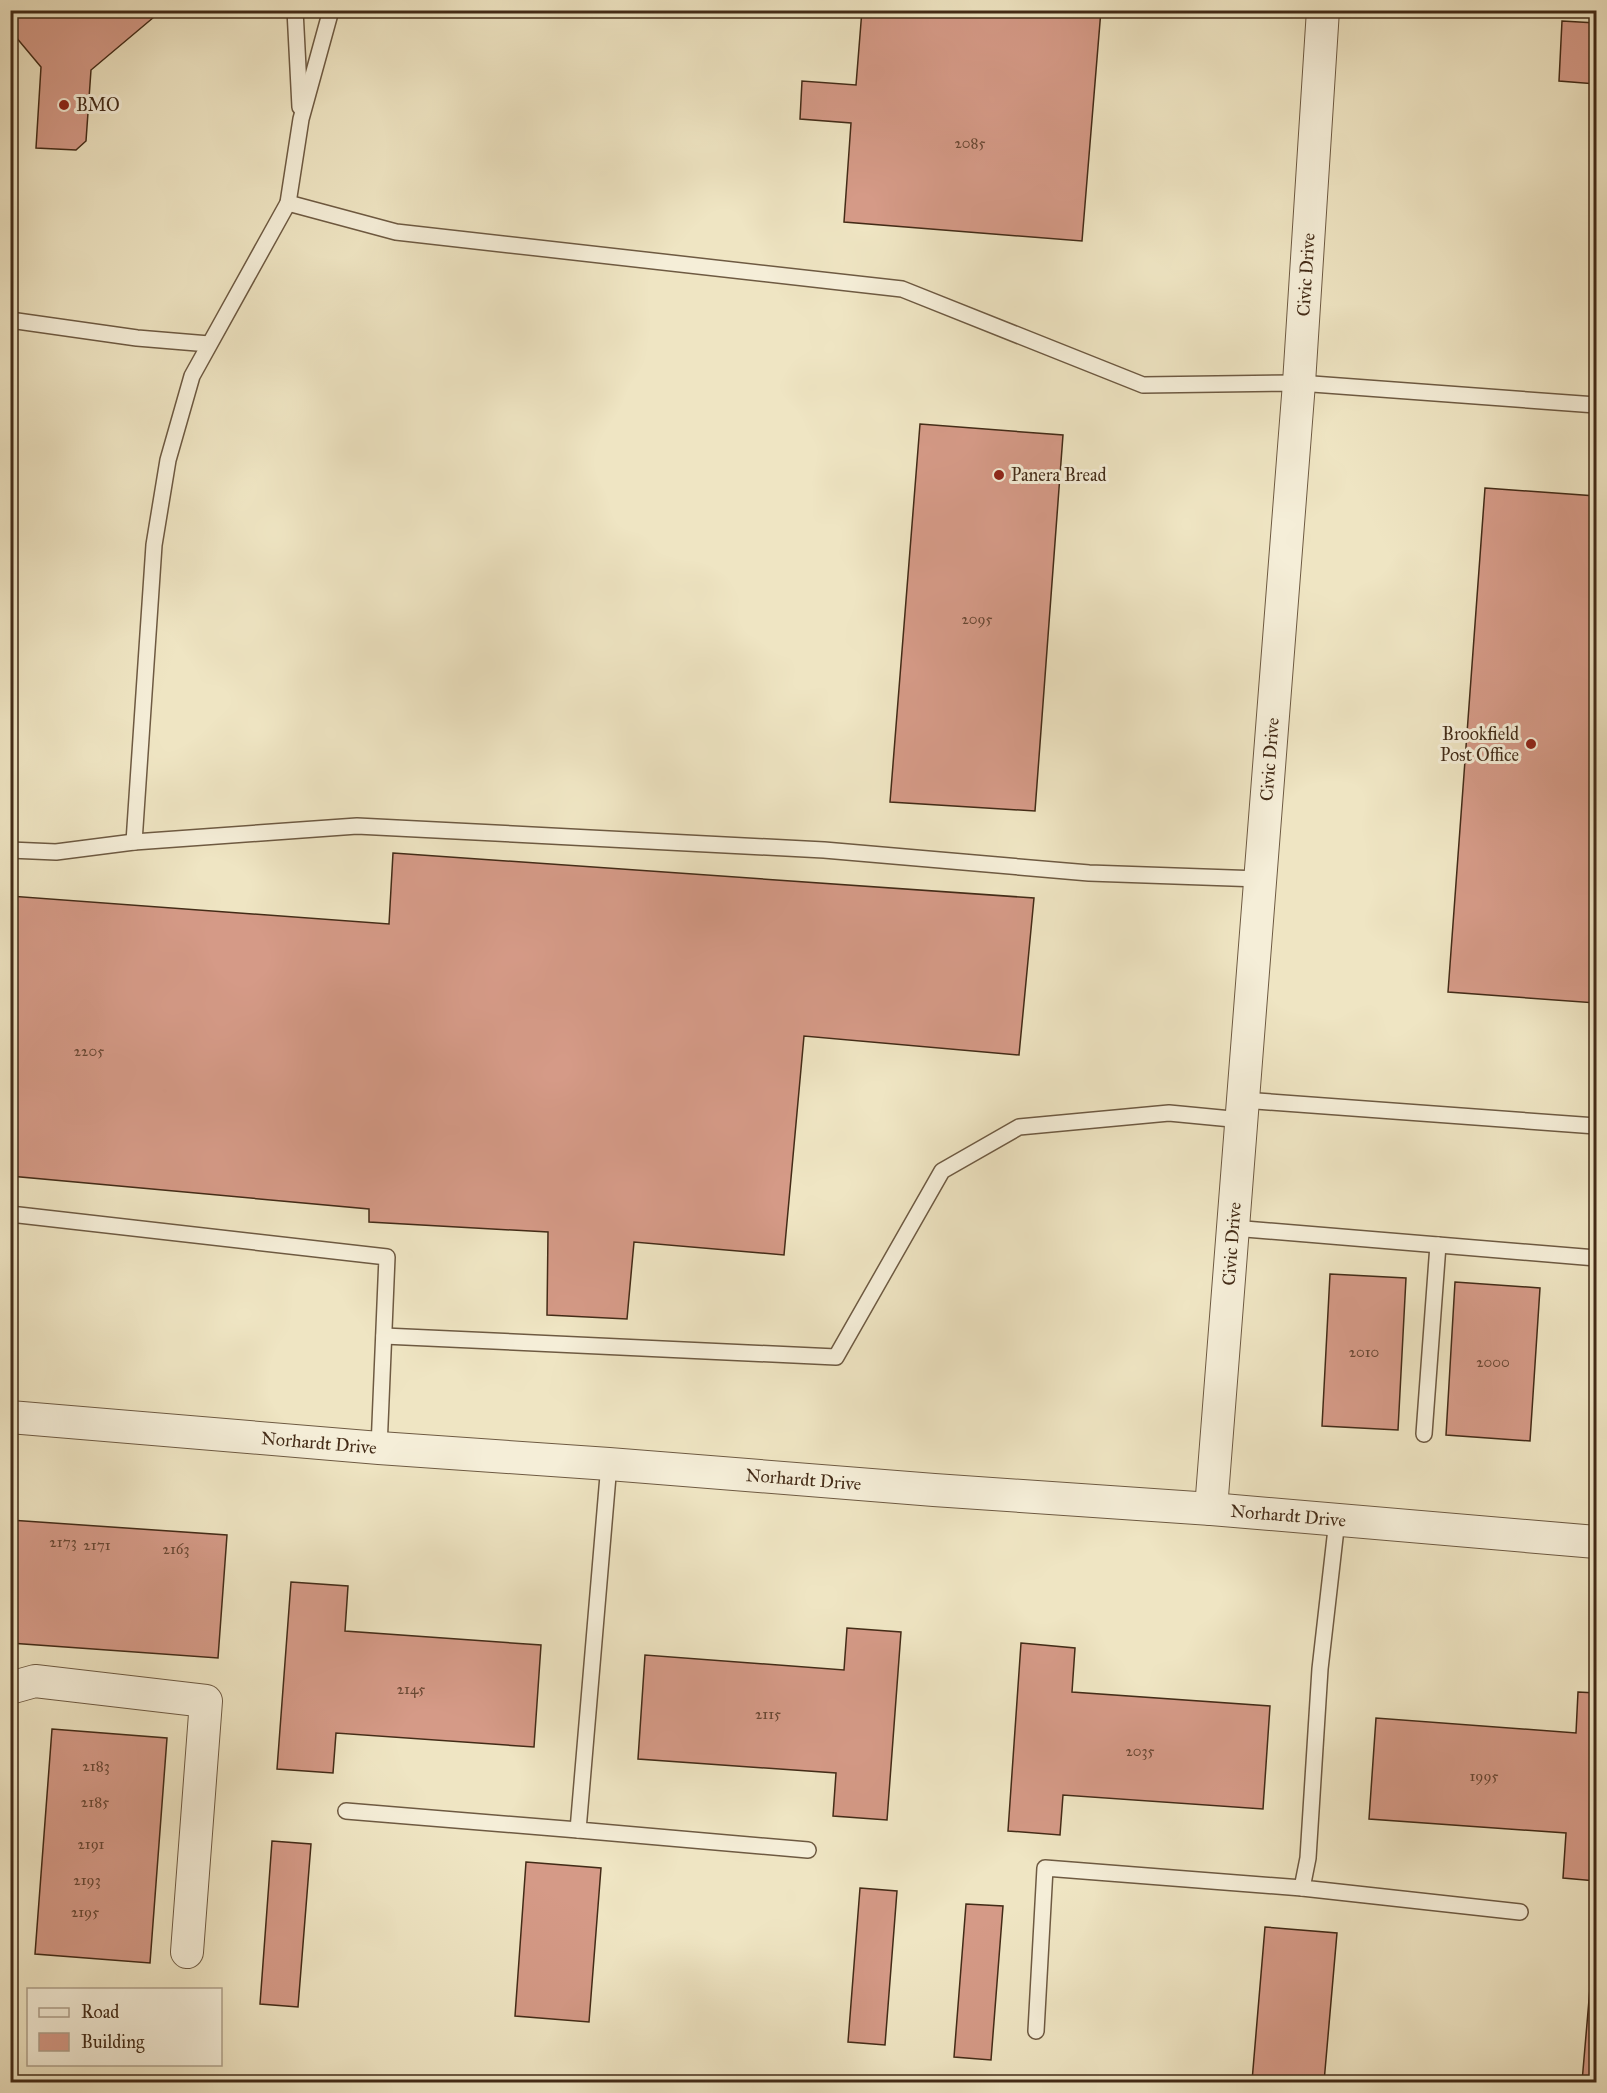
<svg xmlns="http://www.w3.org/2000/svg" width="1607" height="2093" font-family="'IM FELL Great Primer',serif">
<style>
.building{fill:#d59a87;stroke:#432b17;stroke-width:1.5}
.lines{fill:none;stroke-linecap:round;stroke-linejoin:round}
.service-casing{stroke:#6e5a42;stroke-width:18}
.minor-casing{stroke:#6e5a42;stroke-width:34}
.service{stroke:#f5eed8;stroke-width:15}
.minor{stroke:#f5eed8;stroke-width:32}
.poi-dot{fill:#8f2418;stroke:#f5eed8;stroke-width:2}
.labels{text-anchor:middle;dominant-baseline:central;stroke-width:6;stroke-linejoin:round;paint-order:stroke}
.number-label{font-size:15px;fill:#684733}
.poi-label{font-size:18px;fill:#432b17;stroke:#f5eed8;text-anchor:start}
.street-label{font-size:18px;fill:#432b17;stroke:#f5eed8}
</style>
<rect width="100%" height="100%" fill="#efe5c3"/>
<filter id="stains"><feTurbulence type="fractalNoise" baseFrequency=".00333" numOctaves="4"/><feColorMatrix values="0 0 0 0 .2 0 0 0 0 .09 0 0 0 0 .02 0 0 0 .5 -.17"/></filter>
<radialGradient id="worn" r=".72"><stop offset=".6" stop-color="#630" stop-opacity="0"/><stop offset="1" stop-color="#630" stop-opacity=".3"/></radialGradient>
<g class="building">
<path d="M 10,10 L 148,10 L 154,17 L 91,70 L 86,141 L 76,150 L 36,148 L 41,67 L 10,30 Z"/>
<path d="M 862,10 L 1101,10 L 1082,241 L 844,222 L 851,123 L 800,119 L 802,81 L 856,85 Z"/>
<path d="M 1562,21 L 1596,23 L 1596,84 L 1559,81 Z"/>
<path d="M 920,424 L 1063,435 L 1035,811 L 890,802 Z"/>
<path d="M 1485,488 L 1596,496 L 1596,1003 L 1448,992 Z"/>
<path d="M 393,853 L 1034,898 L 1019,1055 L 804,1036 L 784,1255 L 634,1242 L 627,1319 L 547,1315 L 548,1232 L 369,1222 L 369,1209 L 10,1176 L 10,896 L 389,924 Z"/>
<path d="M 1330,1274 L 1406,1278 L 1398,1430 L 1322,1426 Z"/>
<path d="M 1455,1282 L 1540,1288 L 1530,1441 L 1446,1435 Z"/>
<path d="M 10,1520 L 227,1535 L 218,1658 L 10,1643 Z"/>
<path d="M 291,1582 L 348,1586 L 345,1631 L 541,1645 L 534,1747 L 336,1733 L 333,1773 L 277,1769 Z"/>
<path d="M 847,1628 L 901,1632 L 887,1820 L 833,1816 L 836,1773 L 638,1759 L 645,1655 L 844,1670 Z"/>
<path d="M 1021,1643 L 1075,1648 L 1072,1692 L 1270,1706 L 1263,1809 L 1063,1795 L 1060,1835 L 1008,1831 Z"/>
<path d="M 1578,1692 L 1596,1693 L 1596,1881 L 1563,1878 L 1566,1833 L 1369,1819 L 1376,1718 L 1576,1733 Z"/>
<path d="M 52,1729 L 167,1738 L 150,1963 L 35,1954 Z"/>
<path d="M 272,1841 L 311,1844 L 298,2007 L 260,2004 Z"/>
<path d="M 526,1862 L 601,1868 L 589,2022 L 515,2016 Z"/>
<path d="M 860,1888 L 897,1891 L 885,2045 L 848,2042 Z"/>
<path d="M 966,1904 L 1003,1906 L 991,2060 L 954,2057 Z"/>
<path d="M 1265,1927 L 1337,1933 L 1324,2082 L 1252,2081 Z"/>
<path d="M 1593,1953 L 1596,1953 L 1596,2082 L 1582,2082 Z"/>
</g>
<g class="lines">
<g class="service-casing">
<g id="service">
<path d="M 295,10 L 300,107"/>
<path d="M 288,203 L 396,232 L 902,289 L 1143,385 L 1299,383 L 1596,405"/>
<path d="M 10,320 L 137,338 L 209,344"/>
<path d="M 134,842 L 154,545 L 168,460 L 192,376 L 288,203 L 301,119 L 331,10"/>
<path d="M 10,850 L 56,852 L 134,842 L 357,826 L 824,850 L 1089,873 L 1260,879"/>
<path d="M 1243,1100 L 1596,1126"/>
<path d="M 10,1214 L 387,1257 L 379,1448"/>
<path d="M 1233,1228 L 1596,1258"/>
<path d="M 384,1336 L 836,1357 L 942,1171 L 1019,1127 L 1169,1113 L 1242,1120"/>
<path d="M 1424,1434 L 1438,1245"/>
<path d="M 609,1464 L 578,1830 L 808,1850"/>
<path d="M 1337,1520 L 1320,1669 L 1308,1858 L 1302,1888 L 1520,1912"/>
<path d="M 346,1811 L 578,1830"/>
<path d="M 1036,2031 L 1045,1868 L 1302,1888"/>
</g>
</g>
<g class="minor-casing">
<g id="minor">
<path id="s1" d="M 10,1417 L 379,1448 L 609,1464 L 934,1490 L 1211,1509 L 1596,1542"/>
<path id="s2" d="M 1211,1509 L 1299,383 L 1323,10"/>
<path d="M 10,1688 L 35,1681 L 206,1701 L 187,1952"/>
</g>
</g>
<use href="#service" class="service"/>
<use href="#minor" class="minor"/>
</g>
<g class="poi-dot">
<circle cx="64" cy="105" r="6"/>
<circle cx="999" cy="475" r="6"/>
<circle cx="1531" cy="744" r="6"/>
</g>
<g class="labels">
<g class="number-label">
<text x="970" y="143">2085</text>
<text x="977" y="619">2095</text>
<text x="89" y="1051">2205</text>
<text x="1364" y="1352">2010</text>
<text x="1493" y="1362">2000</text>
<text x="63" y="1542">2173</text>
<text x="97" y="1545">2171</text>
<text x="176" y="1549">2163</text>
<text x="411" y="1689">2145</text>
<text x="768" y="1714">2115</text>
<text x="1140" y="1751">2035</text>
<text x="96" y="1766">2183</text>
<text x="1484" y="1776">1995</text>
<text x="95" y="1802">2185</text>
<text x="91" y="1844">2191</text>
<text x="87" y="1880">2193</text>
<text x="85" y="1912">2195</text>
</g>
<g class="poi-label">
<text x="76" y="105">BMO</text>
<text x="1011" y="475">Panera Bread</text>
<text x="1519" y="734" text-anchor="end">Brookfield<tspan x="1519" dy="21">Post Office</tspan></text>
</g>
<g class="street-label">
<text stroke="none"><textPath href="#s2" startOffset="1238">Civic Drive</textPath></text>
<text stroke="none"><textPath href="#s2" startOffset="752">Civic Drive</textPath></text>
<text stroke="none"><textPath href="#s2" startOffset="266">Civic Drive</textPath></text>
<text stroke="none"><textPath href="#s1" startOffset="310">Norhardt Drive</textPath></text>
<text stroke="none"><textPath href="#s1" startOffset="796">Norhardt Drive</textPath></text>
<text stroke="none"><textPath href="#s1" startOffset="1282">Norhardt Drive</textPath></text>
</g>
</g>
<rect width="1607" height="2093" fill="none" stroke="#efe5c3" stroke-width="36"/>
<rect x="12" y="12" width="1583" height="2069" fill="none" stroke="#432b17" stroke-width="3"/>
<rect x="18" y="18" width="1571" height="2057" fill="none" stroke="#432b17" stroke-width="1.5"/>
<rect x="27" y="1988" width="195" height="78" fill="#f5eed8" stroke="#aea08b" stroke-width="1.5"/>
<rect x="39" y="2008" width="30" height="9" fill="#f5eed8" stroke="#aea08b" stroke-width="1.5"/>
<text x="81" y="2018" font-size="18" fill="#432b17">Road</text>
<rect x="39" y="2033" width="30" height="18" fill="#d59a87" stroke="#aea08b" stroke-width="1.5"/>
<text x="81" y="2048" font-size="18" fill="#432b17">Building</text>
<rect width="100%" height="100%" filter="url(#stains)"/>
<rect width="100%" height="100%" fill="url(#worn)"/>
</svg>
